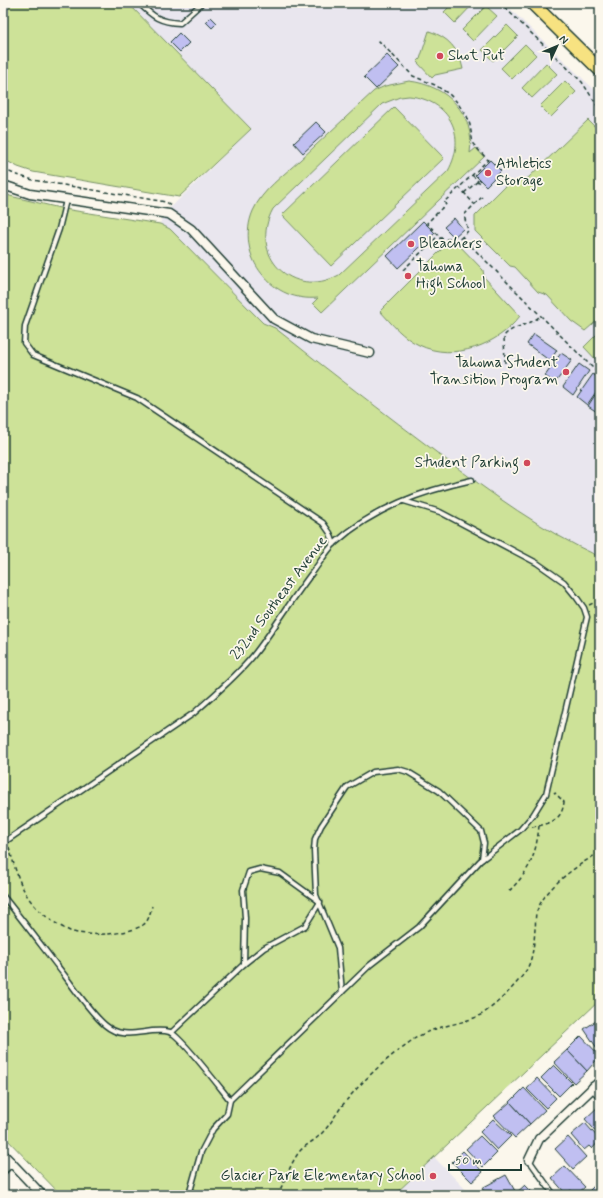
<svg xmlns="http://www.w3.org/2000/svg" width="603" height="1198" font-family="Mynerve,sans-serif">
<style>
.built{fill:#e9e6ee}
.green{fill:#cde298;stroke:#769066;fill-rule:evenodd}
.building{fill:#c0bff1;stroke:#1f3d34}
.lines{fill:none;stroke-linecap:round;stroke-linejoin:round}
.lane-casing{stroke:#1f3d34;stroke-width:7}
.street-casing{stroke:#1f3d34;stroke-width:11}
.primary-casing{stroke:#1f3d34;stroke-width:15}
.path{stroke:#1f3d34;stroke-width:1.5;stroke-dasharray:4 3;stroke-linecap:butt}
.lane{stroke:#fbf7ec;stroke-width:4}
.street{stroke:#fbf7ec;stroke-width:8}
.primary{stroke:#f7e281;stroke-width:12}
.poi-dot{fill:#d1495b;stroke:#fbf7ec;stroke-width:1.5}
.labels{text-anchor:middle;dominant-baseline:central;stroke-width:3.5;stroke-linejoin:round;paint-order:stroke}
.poi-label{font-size:15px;fill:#1f3d34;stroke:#fbf7ec;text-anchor:start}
.street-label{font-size:15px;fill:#1f3d34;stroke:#fbf7ec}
</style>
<rect width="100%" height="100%" fill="#fbf7ec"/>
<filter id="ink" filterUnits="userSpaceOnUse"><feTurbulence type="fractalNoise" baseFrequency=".025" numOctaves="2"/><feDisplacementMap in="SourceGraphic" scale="8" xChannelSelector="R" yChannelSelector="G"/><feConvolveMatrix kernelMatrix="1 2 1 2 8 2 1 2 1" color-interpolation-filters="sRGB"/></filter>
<g filter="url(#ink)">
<g class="built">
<path d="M 128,3 L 504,3 L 600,95 L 600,557 L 570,544 L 510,508 L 386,414 L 275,328 L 263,323 L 170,229 L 160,224 L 163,215 L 251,129 Z"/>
<path d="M 434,1157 L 471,1195 L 394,1195 Z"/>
</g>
<g class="green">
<path d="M 3,3 L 128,3 L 251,129 L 179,197 L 33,172 L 18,167 L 3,159 Z"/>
<path d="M 453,3 L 474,3 L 455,23 L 444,12 Z"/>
<path d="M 486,6 L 497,16 L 473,41 L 462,30 Z"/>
<path d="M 507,25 L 518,36 L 493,61 L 482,50 Z"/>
<path d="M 429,31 C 448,37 459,49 463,69 L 435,75 L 432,78 L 417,62 L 420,59 Z"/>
<path d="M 525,44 L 536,55 L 512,79 L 501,68 Z"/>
<path d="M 546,63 L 557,74 L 532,98 L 522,88 Z"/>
<path d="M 409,81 C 446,85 476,114 470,153 L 476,148 L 484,157 L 322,312 L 313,303 L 318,298 C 296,300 276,292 262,274 C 248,257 244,232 253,211 C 262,190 284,175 300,160 C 325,137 349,114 374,91 L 385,86 ZM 409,96 C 449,100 468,135 448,171 L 339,275 C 292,300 248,255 273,209 L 382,104 L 400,97 Z"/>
<path d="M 565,81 L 576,92 L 551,117 L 540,106 Z"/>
<path d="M 394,107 L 444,158 L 331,266 L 282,215 Z"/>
<path d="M 588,120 L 600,132 L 600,318 L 585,331 L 571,321 L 547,295 L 538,292 L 515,267 L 510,266 L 475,231 L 475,216 L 508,183 L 528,178 Z"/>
<path d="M 3,192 L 10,196 L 64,209 L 160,224 L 170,229 L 263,323 L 275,328 C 329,371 384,413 440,455 C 492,494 541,530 600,557 L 600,1000 L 394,1195 L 61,1195 L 3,1135 Z"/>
<path d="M 449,242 L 456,242 L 483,270 L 484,277 L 520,316 C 498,345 454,362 419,345 C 402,337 392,324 380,311 Z"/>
<path d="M 600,331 L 600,364 L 584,347 Z"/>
</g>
<g class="building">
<path d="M 211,17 L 217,23 L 212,28 L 206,22 Z"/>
<path d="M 179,33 L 189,43 L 180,52 L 170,42 Z"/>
<path d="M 387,55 L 399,67 L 376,89 L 364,77 Z"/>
<path d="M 316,122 L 326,132 L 303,153 L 294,143 Z"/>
<path d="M 490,160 L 501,171 L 486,186 L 475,175 Z"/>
<path d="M 454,218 L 463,229 L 454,237 L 444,227 Z"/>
<path d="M 423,221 L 435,233 L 398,268 L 387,256 Z"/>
<path d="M 534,334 L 557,350 L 550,361 L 527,344 Z"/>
<path d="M 561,353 L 572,360 L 555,383 L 545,376 Z"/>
<path d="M 579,364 L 589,371 L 573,395 L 563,387 Z"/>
<path d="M 593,374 L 600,379 L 600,386 L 587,405 L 577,397 Z"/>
<path d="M 595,395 L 600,399 L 600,414 L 588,406 Z"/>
<path d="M 596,1021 L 600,1026 L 599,1051 L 584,1029 Z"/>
<path d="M 581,1036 L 600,1056 L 587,1071 L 567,1050 Z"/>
<path d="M 567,1050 L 587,1071 L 574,1083 L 554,1062 Z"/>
<path d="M 554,1065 L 572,1083 L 559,1096 L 541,1078 Z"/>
<path d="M 537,1078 L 556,1098 L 546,1108 L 527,1089 Z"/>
<path d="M 524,1088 L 545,1110 L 530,1124 L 510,1102 Z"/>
<path d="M 510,1102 L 530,1124 L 515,1138 L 494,1116 Z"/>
<path d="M 600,1105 L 600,1134 L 599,1135 L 585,1119 Z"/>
<path d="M 493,1119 L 511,1136 L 497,1150 L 480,1132 Z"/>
<path d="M 585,1123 L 600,1140 L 592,1149 L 589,1146 L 584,1150 L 571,1135 Z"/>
<path d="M 480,1136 L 497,1153 L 483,1167 L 466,1149 Z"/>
<path d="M 568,1137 L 586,1157 L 573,1169 L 555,1149 Z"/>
<path d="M 463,1151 L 483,1172 L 472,1182 L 452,1162 Z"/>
<path d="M 565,1166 L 585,1187 L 576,1195 L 571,1190 L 566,1194 L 552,1178 Z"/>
<path d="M 506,1175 L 515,1191 L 508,1195 L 486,1195 L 482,1188 Z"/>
<path d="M 596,1184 L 600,1188 L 600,1195 L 585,1195 Z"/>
<path d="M 525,1185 L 535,1195 L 514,1195 Z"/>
</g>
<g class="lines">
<g class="lane-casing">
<g id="lane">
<path d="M 139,3 C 153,17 160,22 180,23 L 202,3"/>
<path d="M 66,200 L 59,229 L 25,326 L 24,343 L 33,355 L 137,398 L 323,523 L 330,533 L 334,544"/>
<path d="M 3,843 L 194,713 C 214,695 236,677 253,656 C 275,628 293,597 315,569 C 321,561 327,550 335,543 C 374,508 422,491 472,480"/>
<path d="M 260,869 L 280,873 L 320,902 L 305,926 L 264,948 L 244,964 L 245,918 L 243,890 L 249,872 Z"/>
<path d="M 3,896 C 24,922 44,949 65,976 C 77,992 90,1012 105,1025 C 126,1043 148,1026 170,1032 C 180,1035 221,1089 230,1100 L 227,1114 L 213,1129 L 201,1152 L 189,1195"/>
<path d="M 342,992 L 338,948 L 316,895 L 314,850 L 315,839 L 321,826 L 347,787 L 373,772 L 398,769 L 408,772 L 439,791 L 481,831 L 484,843 L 482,859"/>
<path d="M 171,1033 L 244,964"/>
<path d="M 230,1100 L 370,965 L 419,927 L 480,861 L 520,830 L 533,815 L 546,794 L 587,617 L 584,608 L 577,598 L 564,582 L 537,563 L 440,512 L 404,501"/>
<path d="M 529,1160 L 554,1195"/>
</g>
</g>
<g class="street-casing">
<g id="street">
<path d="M 3,185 L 30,194 L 169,214 L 191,229 L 274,319 L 311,339 L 370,353"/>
<path d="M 593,1087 L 600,1095"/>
<path d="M 3,1154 L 42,1195"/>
<path d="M 529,1160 L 539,1139 L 600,1081"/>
<path d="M 3,1170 L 11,1162"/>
</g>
</g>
<g class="primary-casing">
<path id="primary" d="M 532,3 L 600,70"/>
</g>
<g class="path">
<path d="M 500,3 L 582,82 L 600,110"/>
<path d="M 378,40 L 413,76 L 435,85 L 449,94 L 456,101 L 467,116 L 470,125 L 473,144 L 488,160 L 444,202 L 446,204 L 427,223 L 442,239"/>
<path d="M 3,169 L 14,174 L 33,180 L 166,202 L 171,205"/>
<path d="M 472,175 L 482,185"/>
<path d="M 459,187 L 474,204"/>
<path d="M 464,193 L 478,181"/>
<path d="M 482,197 L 464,215 L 468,231 L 462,237 L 600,375"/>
<path d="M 403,270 L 436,238 L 458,240 L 462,237"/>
<path d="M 505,363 L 504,336 C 513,325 530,326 540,316"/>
<path d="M 589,605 L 600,600"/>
<path d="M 532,827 C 549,824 562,821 564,802 L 554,792"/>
<path d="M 9,847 C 15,868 20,890 35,906 C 45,917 57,925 70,931 C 86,937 128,935 143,925 C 149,921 150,913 152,906"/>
<path d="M 509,891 C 530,871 536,855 539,826"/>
<path d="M 277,1195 C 285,1182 289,1167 297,1155 C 303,1145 314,1142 322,1133 C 331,1124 337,1112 345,1102 C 364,1079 389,1056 414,1039 C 434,1026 453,1026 474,1018 C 489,1013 513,988 523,975 C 533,963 534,943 535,929 C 536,924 535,918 536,914 C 543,888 578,865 600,852"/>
</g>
<use href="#lane" class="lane"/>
<use href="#street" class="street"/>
<use href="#primary" class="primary"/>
</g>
</g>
<g class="poi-dot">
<circle cx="440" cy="56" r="4"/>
<circle cx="488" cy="173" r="4"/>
<circle cx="411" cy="244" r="4"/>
<circle cx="408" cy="276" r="4"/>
<circle cx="566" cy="372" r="4"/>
<circle cx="527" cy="463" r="4"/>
<circle cx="433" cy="1176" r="4"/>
</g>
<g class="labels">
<g class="poi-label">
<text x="448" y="56">Shot Put</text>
<text x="496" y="164">Athletics<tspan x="496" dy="17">Storage</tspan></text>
<text x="419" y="244">Bleachers</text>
<text x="416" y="267">Tahoma<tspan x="416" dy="17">High School</tspan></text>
<text x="558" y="363" text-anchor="end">Tahoma Student<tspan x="558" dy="17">Transition Program</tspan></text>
<text x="519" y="463" text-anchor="end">Student Parking</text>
<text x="425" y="1176" text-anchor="end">Glacier Park Elementary School</text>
</g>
<g class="street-label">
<text transform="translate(279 598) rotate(-53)">232nd Southeast Avenue</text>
</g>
</g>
<rect width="603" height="1198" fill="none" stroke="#fbf7ec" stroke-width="16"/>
<rect x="8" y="8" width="587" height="1182" fill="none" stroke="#1f3d34" stroke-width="1.5" filter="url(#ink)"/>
<g transform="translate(557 46) rotate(46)" stroke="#fbf7ec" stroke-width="3" paint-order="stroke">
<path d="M0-3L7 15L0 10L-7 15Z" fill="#1f3d34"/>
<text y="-6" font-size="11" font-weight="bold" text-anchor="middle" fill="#1f3d34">N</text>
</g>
<path d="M449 1164v6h72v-6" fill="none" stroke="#1f3d34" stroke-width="2"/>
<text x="455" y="1164" font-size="12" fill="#1f3d34" stroke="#fbf7ec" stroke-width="3" paint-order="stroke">50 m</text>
</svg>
